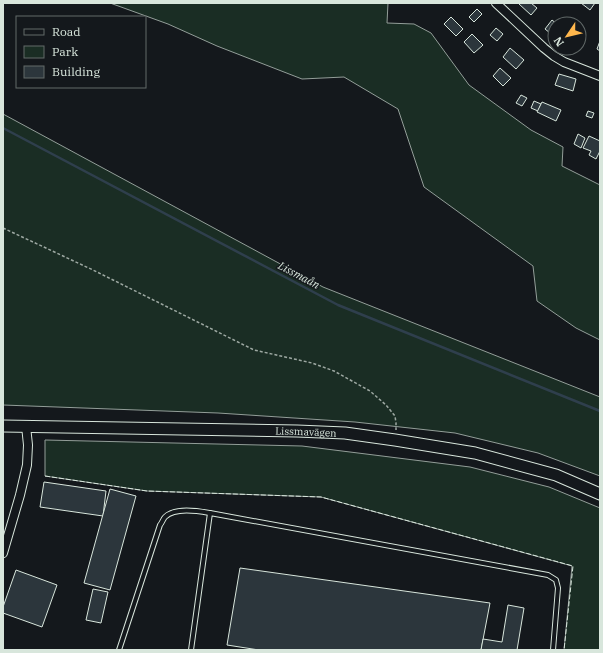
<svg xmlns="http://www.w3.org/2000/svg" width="603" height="653" font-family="'IBM Plex Serif',serif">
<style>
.green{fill:#1a2d24;stroke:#939e99}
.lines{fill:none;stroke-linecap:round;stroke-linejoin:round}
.stream{stroke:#2f3f4d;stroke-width:2.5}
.building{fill:#2c363c;stroke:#d8e6dc}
.lane-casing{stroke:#d8e6dc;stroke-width:6}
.street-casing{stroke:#d8e6dc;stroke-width:10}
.secondary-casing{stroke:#d8e6dc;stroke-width:13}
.path{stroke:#9da8a2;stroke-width:1.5;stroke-dasharray:3 2;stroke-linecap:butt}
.lane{stroke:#14181c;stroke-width:4}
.street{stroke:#14181c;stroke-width:8}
.secondary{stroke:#14181c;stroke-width:11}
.fence{stroke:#d8e6dc;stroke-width:1;stroke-dasharray:5 2;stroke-linecap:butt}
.labels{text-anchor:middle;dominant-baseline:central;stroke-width:3;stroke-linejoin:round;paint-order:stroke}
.street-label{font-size:10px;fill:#d8e6dc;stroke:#14181c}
.water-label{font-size:11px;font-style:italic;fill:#d8e6dc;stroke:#14181c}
</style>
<rect width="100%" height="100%" fill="#14181c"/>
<g class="green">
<path d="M 110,3 L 388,3 L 387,23 L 414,24 L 431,33 L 469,85 L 531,130 L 563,147 L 562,166 L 600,185 L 600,340 L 576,328 L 537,301 L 533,266 L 424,187 L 398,109 L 344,77 L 302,79 L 217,46 L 168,24 Z"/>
<path d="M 3,114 L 323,287 L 600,397 L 600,476 L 538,453 L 455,433 L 355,422 L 218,413 L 3,405 Z"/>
<path d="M 45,440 L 302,446 L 470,467 L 549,487 L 600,508 L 600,650 L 564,650 L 572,566 L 321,497 L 147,491 L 45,476 Z"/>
</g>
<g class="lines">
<path class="stream" d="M 3,128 L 338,305 L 600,411"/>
</g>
<g class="building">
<path d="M 520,3 L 531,3 L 537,8 L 531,15 L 519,4 Z"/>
<path d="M 581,3 L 595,3 L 590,10 Z"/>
<path d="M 477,9 L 482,14 L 474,22 L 469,17 Z"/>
<path d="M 451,17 L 463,29 L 456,36 L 444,24 Z"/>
<path d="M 552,20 L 557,24 L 555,24 L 555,37 L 545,29 Z"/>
<path d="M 496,28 L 503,34 L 497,41 L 490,35 Z"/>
<path d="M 472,34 L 483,45 L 474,53 L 464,42 Z"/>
<path d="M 600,41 L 600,51 L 597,49 Z"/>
<path d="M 510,48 L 524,60 L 516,69 L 503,57 Z"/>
<path d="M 500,68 L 511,78 L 503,86 L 493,76 Z"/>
<path d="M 559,74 L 576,79 L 573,91 L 555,85 Z"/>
<path d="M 521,95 L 527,98 L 522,106 L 516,103 Z"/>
<path d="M 534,101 L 541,104 L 538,111 L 531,108 Z"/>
<path d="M 542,102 L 561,110 L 556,121 L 537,112 Z"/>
<path d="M 588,111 L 594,113 L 592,118 L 586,116 Z"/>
<path d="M 578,134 L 585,138 L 581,148 L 574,144 Z"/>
<path d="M 589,136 L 600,141 L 600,151 L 596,159 L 589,155 L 591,151 L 583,148 Z"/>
<path d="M 44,482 L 106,491 L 103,516 L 40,507 Z"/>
<path d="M 110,489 L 136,496 L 110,590 L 84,583 Z"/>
<path d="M 240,568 L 490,603 L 481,650 L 259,650 L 227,645 Z"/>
<path d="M 16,570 L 57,585 L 42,627 L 3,613 L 3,607 Z"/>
<path d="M 93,589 L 108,592 L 101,623 L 86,620 Z"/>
<path d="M 508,605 L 524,608 L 517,650 L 481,650 L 483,639 L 502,642 Z"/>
</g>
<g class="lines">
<g class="lane-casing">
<g id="lane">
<path d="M 119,650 L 160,525 C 162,523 163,519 165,517 C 175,507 198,511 210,513"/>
<path d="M 191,650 L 210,513 L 548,575 L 556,580 L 558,588 L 553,650"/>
</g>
</g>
<g class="street-casing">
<g id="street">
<path d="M 496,3 L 544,48 L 554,56 L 564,62 L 600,76"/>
<path d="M 3,553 L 20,495 L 27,465 L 28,445 L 26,426"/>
</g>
</g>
<g class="secondary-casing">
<g id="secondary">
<path id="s1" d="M 3,426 L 297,431 L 345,433 L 395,440 L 475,453 L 556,475 L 600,494"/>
</g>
</g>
<path class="path" d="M 3,228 L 93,270 L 254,350 L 312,363 L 334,371 L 370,391 L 386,405 L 395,416 L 396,423 L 396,430"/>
<use href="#lane" class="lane"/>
<use href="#street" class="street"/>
<use href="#secondary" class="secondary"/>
<path class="fence" d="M 45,476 L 147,491 L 321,497 L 573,566 L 564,650"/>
</g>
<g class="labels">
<g class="street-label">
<text stroke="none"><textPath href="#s1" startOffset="303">Lissmavägen</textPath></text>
</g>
<g class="water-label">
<text transform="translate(299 275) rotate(28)">Lissmaån</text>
</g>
</g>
<rect width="603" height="653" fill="none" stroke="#d8e6dc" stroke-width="8"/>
<rect x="16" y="16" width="130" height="72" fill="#14181c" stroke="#626a69"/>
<rect x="24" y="29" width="20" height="6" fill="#14181c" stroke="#626a69"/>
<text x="52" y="36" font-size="12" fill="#d8e6dc">Road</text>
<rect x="24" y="46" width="20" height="12" fill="#1a2d24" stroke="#626a69"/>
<text x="52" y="56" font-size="12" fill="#d8e6dc">Park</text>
<rect x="24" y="66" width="20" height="12" fill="#2c363c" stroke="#626a69"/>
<text x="52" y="76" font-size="12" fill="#d8e6dc">Building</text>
<g transform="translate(567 36) rotate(235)"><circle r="19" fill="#14181c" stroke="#626a69"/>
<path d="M0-3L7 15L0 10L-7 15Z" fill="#ffb74d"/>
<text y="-6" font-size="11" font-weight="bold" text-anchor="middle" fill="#d8e6dc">N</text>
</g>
</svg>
